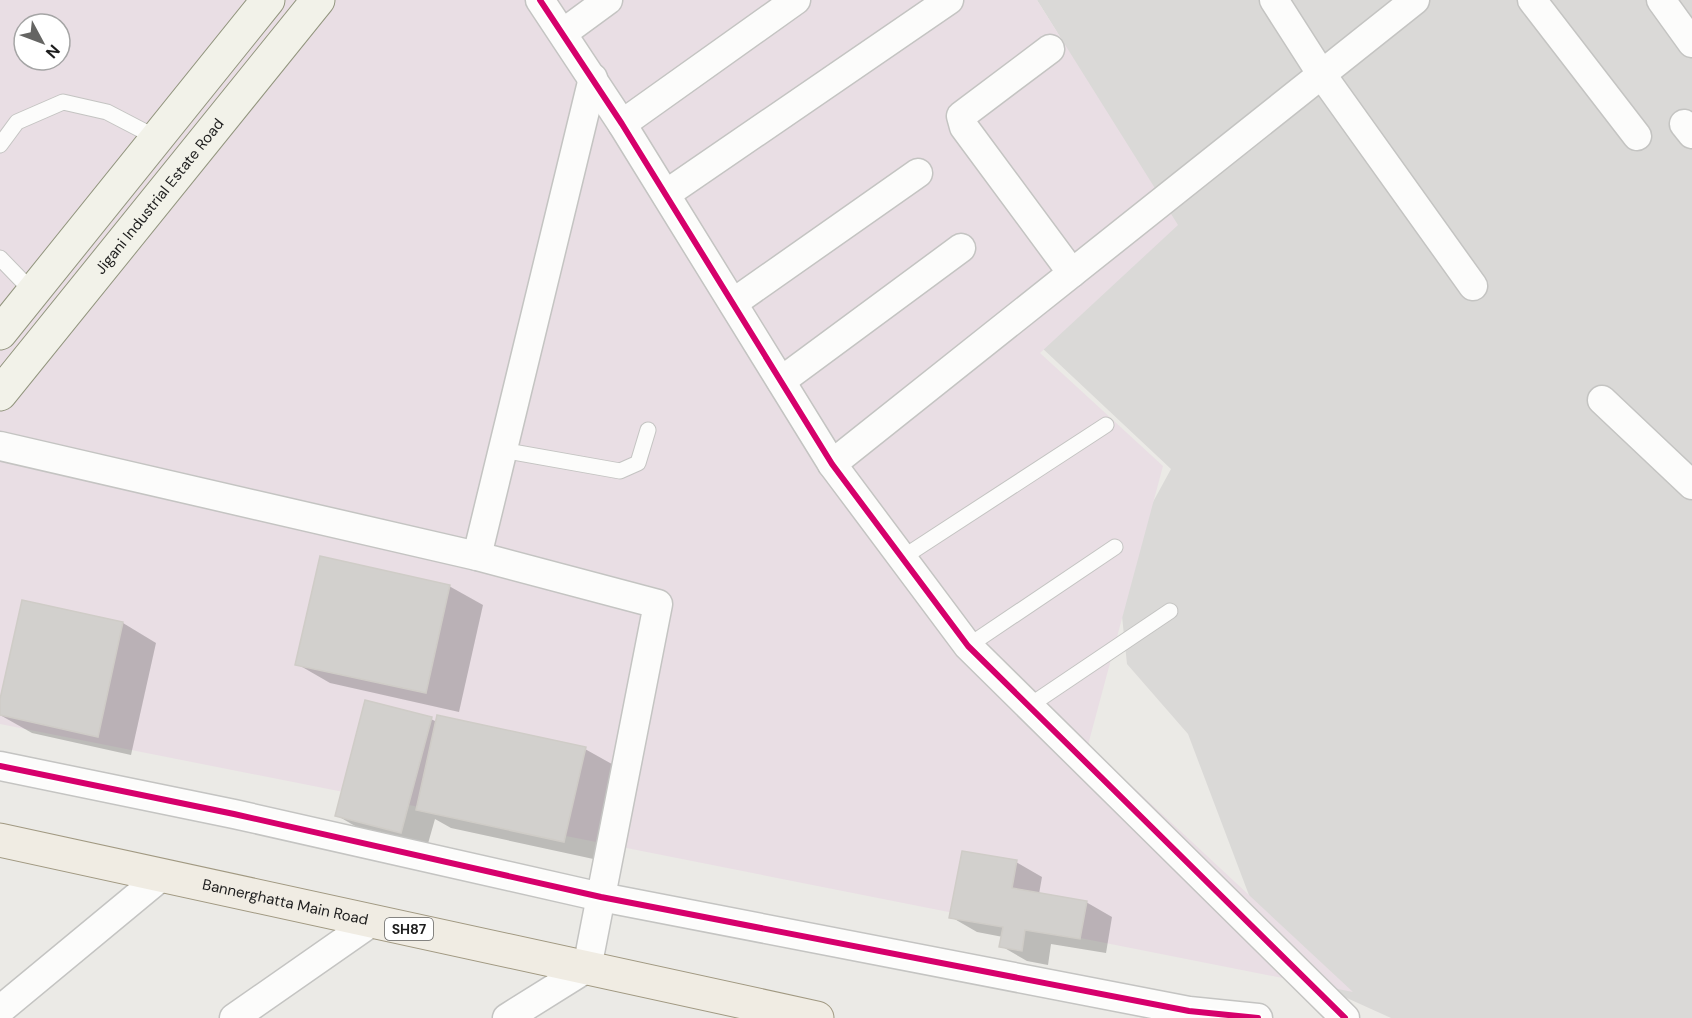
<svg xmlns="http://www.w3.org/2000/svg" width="1692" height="1018" font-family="'DM Sans',sans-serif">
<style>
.residential{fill:#dad9d7}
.industrial{fill:#e9dee4;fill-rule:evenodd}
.shadow{fill:#0003}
.building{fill:#d2d0cd;stroke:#cfccc7;stroke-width:1.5}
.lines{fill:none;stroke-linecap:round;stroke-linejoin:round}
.lane-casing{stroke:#c4c4c2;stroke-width:17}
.street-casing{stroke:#c4c4c2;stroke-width:31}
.secondary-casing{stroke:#92957e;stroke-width:35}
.primary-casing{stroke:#a19982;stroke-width:35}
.lane{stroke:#fcfcfb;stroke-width:15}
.street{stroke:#fcfcfb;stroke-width:28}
.secondary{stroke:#f2f2e9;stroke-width:33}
.primary{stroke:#f0ece3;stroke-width:33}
.cycleway-casing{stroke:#fff;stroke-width:10}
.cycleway{stroke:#d6006c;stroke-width:6}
.labels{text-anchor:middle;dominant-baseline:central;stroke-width:4.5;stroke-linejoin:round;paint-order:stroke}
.shield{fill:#fff;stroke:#616161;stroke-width:1.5}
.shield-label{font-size:14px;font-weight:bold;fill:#1d1d1d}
.street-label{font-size:15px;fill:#1d1d1d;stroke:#fff}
</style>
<rect width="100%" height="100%" fill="#ebeae6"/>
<path class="residential" d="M 1037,0 L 1692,0 L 1692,1018 L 1391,1018 L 1338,994 L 1269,948 L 1188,734 L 1127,664 L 1117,568 L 1171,469 L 908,222 L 1062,40 Z"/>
<path class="industrial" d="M 0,0 L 1037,0 L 1178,225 L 1040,353 L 1163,466 L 1088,745 L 1353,992 L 0,724 ZM 24,24 L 60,24 L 60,60 L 24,60 Z"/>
<g class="shadow">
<path d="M 449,586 L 483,605 L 459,712 L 330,683 L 297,664 Z"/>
<path d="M 24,602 L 123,623 L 156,643 L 131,755 L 32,733 L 0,715 L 0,706 Z"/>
<path d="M 431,719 L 437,722 L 585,749 L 619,768 L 598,860 L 451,828 L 435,819 L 427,847 L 362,830 L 336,815 Z"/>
<path d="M 1016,862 L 1042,877 L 1039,894 L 1086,902 L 1112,917 L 1106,953 L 1051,944 L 1048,965 L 1027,961 L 1001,946 L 1003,937 L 977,932 L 951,917 Z"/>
</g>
<g class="building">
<path d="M 320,556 L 450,585 L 426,693 L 295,665 Z"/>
<path d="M 22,600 L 123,622 L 98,737 L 0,715 L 0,699 Z"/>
<path d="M 365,700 L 432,717 L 401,833 L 335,816 Z"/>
<path d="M 437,715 L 586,747 L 564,842 L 416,810 Z"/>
<path d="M 962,851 L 1017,860 L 1012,888 L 1087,901 L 1080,939 L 1025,930 L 1022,951 L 999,947 L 1003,927 L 949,918 Z"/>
</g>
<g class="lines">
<g class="lane-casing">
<g id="lane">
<path d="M 0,145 L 17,122 L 63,102 L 107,112 L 157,138"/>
<path d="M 0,258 L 33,292"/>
<path d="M 502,450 L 620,471 L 638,463 L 648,430"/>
<path d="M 902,558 L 1106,425"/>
<path d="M 968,646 L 1115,547"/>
<path d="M 1029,706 L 1170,611"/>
</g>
</g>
<g class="street-casing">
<g id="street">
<path d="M 540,0 L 622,124 L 832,464 L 968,646 L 1345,1018"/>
<path d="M 1274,0 L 1322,75 L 1473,286"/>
<path d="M 1532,0 L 1637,136"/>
<path d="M 1661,0 L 1692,43"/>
<path d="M 563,33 L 608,0"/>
<path d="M 1050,49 L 961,116 L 964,127 L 1072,273"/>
<path d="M 622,124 L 796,0"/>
<path d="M 1684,124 L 1692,134"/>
<path d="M 666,194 L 949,0"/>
<path d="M 733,303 L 918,173"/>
<path d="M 781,381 L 961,248"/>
<path d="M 1602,400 L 1692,485"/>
<path d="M 0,446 L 477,556 L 658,604 L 587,968 L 507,1018"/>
<path d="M 832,464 L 1415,0"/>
<path d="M 477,556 L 593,78"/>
<path d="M 0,766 L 234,814 L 601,897 L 1189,1011 L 1258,1018"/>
<path d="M 0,1010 L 163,875"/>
<path d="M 234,1018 L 373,921"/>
</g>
</g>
<g class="secondary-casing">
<g id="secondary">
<path d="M 0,333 L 268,0"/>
<path id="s1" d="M 0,394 L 318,0"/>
</g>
</g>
<g class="primary-casing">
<g id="primary">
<path id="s2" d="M 0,840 L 817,1018"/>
</g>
</g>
<use href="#lane" class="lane"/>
<use href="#street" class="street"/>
<use href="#secondary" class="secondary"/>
<use href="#primary" class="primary"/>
<g class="cycleway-casing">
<g id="cycleway">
<path d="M 540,0 L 622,124 L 832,464 L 968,646 L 1345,1018"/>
<path d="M 0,766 L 234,814 L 601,897 L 1189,1011 L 1258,1018"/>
</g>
</g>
<use href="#cycleway" class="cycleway"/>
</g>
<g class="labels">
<rect class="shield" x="385" y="918" width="48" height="22" rx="4.5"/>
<g class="shield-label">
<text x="409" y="929">SH87</text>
</g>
<g class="street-label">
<text stroke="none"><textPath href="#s1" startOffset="254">Jigani Industrial Estate Road</textPath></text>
<text stroke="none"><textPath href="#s2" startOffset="292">Bannerghatta Main Road</textPath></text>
</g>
</g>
<g transform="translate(42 42) rotate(131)"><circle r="28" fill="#ffffff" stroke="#a5a5a5" stroke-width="1.5"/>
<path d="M0-4.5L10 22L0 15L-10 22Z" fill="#656563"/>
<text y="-9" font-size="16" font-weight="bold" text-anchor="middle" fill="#1d1d1d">N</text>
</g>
</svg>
